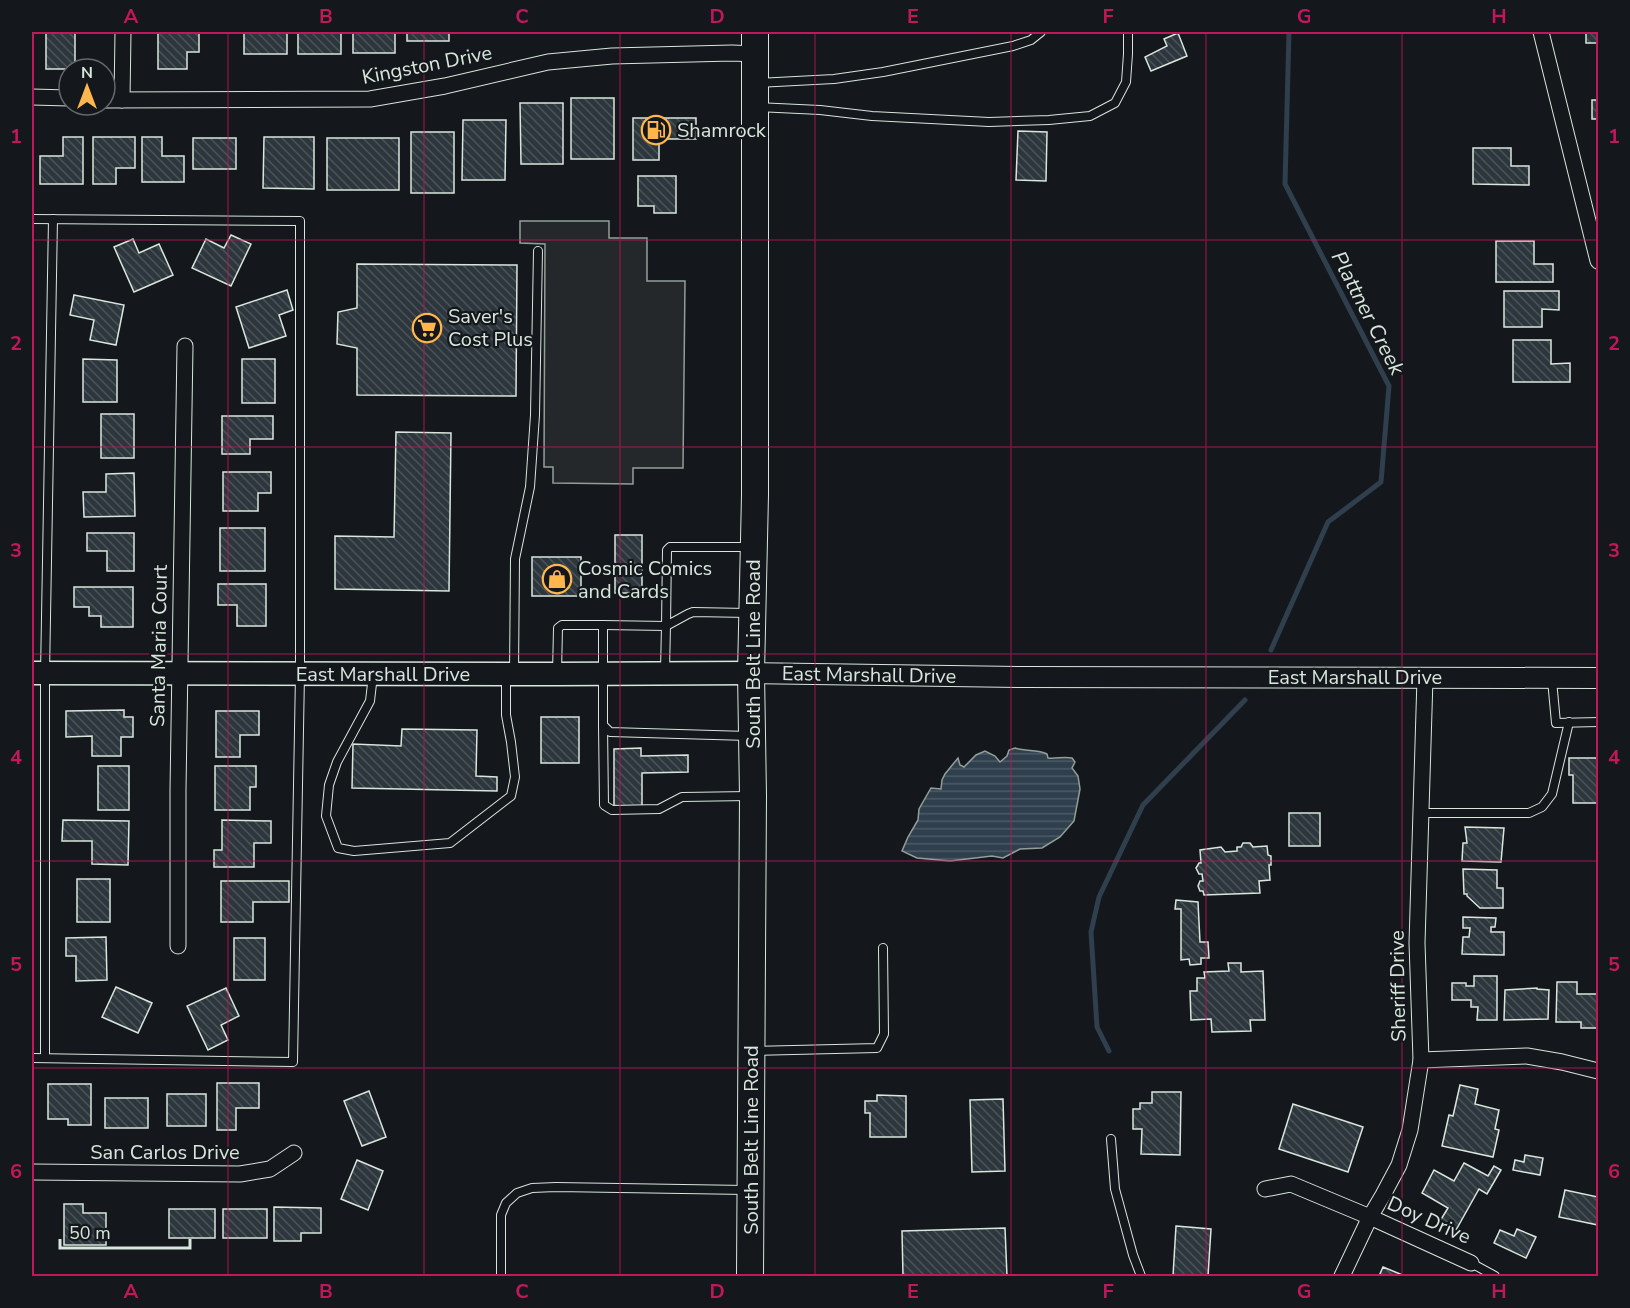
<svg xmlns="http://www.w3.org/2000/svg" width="1630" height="1308" font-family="'Nunito Sans',sans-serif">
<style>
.parking{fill:#24282b;stroke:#939e99;stroke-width:1.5}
.water{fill:url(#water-rules);stroke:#939e99;stroke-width:1.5}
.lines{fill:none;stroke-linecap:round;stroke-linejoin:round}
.stream{stroke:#2f3f4d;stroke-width:5}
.building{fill:url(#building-back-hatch);stroke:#d8e6dc;stroke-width:1.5}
.service-casing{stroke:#d8e6dc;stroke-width:10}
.minor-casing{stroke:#d8e6dc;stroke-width:17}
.tertiary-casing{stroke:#d8e6dc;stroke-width:22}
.secondary-casing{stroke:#d8e6dc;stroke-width:25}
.primary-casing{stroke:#d8e6dc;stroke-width:28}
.service{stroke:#14181c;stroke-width:8}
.minor{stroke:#14181c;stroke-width:15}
.tertiary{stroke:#14181c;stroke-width:20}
.secondary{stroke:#14181c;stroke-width:22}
.primary{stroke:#14181c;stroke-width:26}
.grid{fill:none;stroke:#c2185b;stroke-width:1.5;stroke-opacity:0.55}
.labels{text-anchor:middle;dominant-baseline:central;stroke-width:4.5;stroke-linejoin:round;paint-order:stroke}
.street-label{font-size:20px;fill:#d8e6dc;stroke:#14181c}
.poi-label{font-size:20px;fill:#d8e6dc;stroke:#14181c;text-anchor:start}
.water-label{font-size:21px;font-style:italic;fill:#d8e6dc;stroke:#14181c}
.neatline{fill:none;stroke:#c2185b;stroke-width:2}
.grid-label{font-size:20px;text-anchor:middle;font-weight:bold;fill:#c2185b}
</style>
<defs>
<pattern id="water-rules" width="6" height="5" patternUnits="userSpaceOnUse" patternTransform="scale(1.5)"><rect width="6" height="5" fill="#2f3f4d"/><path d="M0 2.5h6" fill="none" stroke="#4c5b66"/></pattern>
<pattern id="building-back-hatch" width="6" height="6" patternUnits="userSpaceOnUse" patternTransform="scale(1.5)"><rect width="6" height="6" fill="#2c363c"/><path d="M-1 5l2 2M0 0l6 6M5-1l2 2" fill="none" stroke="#4a5358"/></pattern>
</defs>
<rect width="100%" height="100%" fill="#14181c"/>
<path class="parking" d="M 520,221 L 609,221 L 609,238 L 647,238 L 647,281 L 685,281 L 683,468 L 633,468 L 633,484 L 553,483 L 553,467 L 544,467 L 545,244 L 520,243 Z"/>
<path class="water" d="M 1015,748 C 1026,752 1037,749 1047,754 L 1048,758 C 1057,759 1063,756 1072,758 L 1075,762 L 1072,768 L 1078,776 L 1080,789 L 1074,821 L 1060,837 L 1042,848 L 1020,849 L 1003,858 L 992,856 L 950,861 L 917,858 L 902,851 L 908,837 L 918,820 L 919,809 L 931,788 L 941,789 L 942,780 L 945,774 L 958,758 L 960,765 L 964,767 L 976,755 L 985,751 L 995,756 L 1000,762 L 1007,756 L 1009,750 Z"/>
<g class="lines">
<g class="stream">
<path d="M 1271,650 L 1328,522 L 1381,482 L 1389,386 L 1285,184 L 1289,32"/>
<path d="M 1109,1051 L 1097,1027 L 1091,932 L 1099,897 L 1143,805 L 1245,700"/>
</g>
</g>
<g class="building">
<rect x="46" y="32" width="29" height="37"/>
<path d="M 158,32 L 199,32 L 199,52 L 187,52 L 187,69 L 158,69 Z"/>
<rect x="244" y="32" width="43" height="22"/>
<rect x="298" y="32" width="43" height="22"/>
<rect x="353" y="32" width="42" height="21"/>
<rect x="407" y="32" width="42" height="9"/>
<rect x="1586" y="32" width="12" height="11"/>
<path d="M 1178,33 L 1187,56 L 1151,71 L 1145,57 L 1167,46 L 1164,39 Z"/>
<rect x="571" y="98" width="43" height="61"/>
<rect x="1592" y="100" width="6" height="19"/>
<path d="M 520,103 L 563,103 L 563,164 L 521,164 Z"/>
<path d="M 633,118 L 696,118 L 696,139 L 659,139 L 659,160 L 633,160 Z"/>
<path d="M 463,120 L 506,120 L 505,180 L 462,180 Z"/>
<path d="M 1018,131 L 1047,132 L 1046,181 L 1016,180 Z"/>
<rect x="411" y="132" width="43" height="61"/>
<path d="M 63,137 L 83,137 L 83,184 L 40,184 L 40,156 L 63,156 Z"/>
<path d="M 93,137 L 135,137 L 135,168 L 116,168 L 116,184 L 93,184 Z"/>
<path d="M 142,137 L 162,137 L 162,156 L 184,156 L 184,182 L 142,182 Z"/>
<path d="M 264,137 L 314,137 L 314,189 L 263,188 Z"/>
<rect x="193" y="138" width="43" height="31"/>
<rect x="327" y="138" width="72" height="52"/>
<path d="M 1473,148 L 1511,148 L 1511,166 L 1529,166 L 1529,185 L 1473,184 Z"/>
<path d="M 638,176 L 676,176 L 676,213 L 654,213 L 654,206 L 638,206 Z"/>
<path d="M 231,235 L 251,244 L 231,286 L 192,268 L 206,239 L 224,248 Z"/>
<path d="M 133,239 L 139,253 L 159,244 L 173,275 L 134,292 L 114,247 Z"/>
<path d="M 1496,241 L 1534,241 L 1534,264 L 1553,264 L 1553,282 L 1496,282 Z"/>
<path d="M 357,264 L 517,265 L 516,396 L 357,395 L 357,348 L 337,344 L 338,312 L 357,308 Z"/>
<path d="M 287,290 L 293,310 L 279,315 L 286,336 L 249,348 L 236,307 Z"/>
<path d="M 1504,291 L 1559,291 L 1559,310 L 1542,309 L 1542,327 L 1504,327 Z"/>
<path d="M 74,295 L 124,305 L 116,345 L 90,340 L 94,320 L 70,315 Z"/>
<path d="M 1513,340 L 1551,340 L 1551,364 L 1570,363 L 1570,382 L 1513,382 Z"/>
<path d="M 83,359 L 117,360 L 117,402 L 83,402 Z"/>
<rect x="242" y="359" width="33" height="44"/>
<rect x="101" y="414" width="33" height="44"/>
<path d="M 222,416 L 273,416 L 273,439 L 250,439 L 250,454 L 222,454 Z"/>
<path d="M 396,432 L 451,433 L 449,591 L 335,589 L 335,536 L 394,537 Z"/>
<path d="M 223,472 L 271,472 L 271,493 L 258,493 L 258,511 L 223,511 Z"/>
<path d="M 134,473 L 135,516 L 84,517 L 83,492 L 106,492 L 106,474 Z"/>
<rect x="220" y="528" width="45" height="43"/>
<path d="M 87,533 L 134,533 L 134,571 L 107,571 L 107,551 L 87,551 Z"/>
<rect x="615" y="535" width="27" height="58"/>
<rect x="532" y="557" width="49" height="39"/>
<path d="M 218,584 L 266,584 L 266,626 L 237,626 L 237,605 L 218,605 Z"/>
<path d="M 74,587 L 133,587 L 133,627 L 101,627 L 101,616 L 89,616 L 89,607 L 74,607 Z"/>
<path d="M 124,710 L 124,717 L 133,717 L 133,737 L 121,737 L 121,756 L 92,756 L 92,736 L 66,737 L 66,711 Z"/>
<path d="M 216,711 L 259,711 L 259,735 L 240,735 L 240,757 L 216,757 Z"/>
<rect x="541" y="717" width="38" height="46"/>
<path d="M 402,729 L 477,730 L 476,776 L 497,777 L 497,791 L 352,788 L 353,744 L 401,746 Z"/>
<path d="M 641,748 L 641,756 L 688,755 L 688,772 L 642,773 L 642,806 L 614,806 L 614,749 Z"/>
<path d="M 1569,758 L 1598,758 L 1598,803 L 1573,803 L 1573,775 L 1569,775 Z"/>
<rect x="98" y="766" width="31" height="44"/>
<path d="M 215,766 L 256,766 L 256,787 L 250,787 L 250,810 L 215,810 Z"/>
<rect x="1289" y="813" width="31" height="33"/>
<path d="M 63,820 L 129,821 L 128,865 L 92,864 L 92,841 L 62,841 Z"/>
<path d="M 222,820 L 271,821 L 271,843 L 254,843 L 254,867 L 214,867 L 214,850 L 222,850 Z"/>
<path d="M 1465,827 L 1504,828 L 1501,862 L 1462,861 L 1463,843 L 1467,843 Z"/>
<path d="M 1243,843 L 1250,843 L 1253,847 L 1267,846 L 1268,855 L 1271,856 L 1271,865 L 1269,865 L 1270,880 L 1259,881 L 1260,893 L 1204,895 L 1203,891 L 1200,891 L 1198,886 L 1200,881 L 1203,881 L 1202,874 L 1199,874 L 1196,868 L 1199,863 L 1201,863 L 1200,850 L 1221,847 L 1225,852 L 1237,851 L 1237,847 L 1241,847 Z"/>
<path d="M 1463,869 L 1497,870 L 1497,888 L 1503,888 L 1503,908 L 1480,908 L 1467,896 L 1467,894 L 1464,894 Z"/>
<rect x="77" y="879" width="33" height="43"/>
<path d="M 221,881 L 289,881 L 289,902 L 253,902 L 253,922 L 221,922 Z"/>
<path d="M 1176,900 L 1198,902 L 1200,942 L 1208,942 L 1209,958 L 1201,958 L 1201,964 L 1190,965 L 1189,959 L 1181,960 L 1181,909 L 1175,909 Z"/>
<path d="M 1463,917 L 1496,918 L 1495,927 L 1491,927 L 1491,932 L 1504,932 L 1504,955 L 1462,954 L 1463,937 L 1469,937 L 1470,928 L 1463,928 Z"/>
<path d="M 106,937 L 107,980 L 76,981 L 76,956 L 66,956 L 66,938 Z"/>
<rect x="234" y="938" width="31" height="42"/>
<path d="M 1228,963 L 1241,963 L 1241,972 L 1263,971 L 1265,1020 L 1250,1020 L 1251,1031 L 1212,1032 L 1211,1019 L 1191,1020 L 1190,991 L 1197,991 L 1197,978 L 1205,978 L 1204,972 L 1229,971 Z"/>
<path d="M 1474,976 L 1497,976 L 1497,1020 L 1477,1020 L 1478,1007 L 1471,1007 L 1471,1000 L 1452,1000 L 1452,983 L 1466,983 L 1466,986 L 1474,986 Z"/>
<path d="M 1557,982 L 1577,982 L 1577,994 L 1598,994 L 1598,1028 L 1581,1028 L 1581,1022 L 1556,1022 Z"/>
<path d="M 116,987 L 152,1003 L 138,1033 L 102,1017 Z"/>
<path d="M 226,988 L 239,1016 L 221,1025 L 228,1040 L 208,1050 L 187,1006 Z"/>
<path d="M 1537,988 L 1537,989 L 1549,990 L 1548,1019 L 1504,1020 L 1505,990 Z"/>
<path d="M 217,1083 L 259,1083 L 259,1108 L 236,1108 L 236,1130 L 217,1130 Z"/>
<path d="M 48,1084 L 91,1084 L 91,1125 L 68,1125 L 68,1119 L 48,1119 Z"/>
<path d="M 1460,1085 L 1478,1089 L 1475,1104 L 1499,1110 L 1495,1129 L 1499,1130 L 1493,1157 L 1442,1146 L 1449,1115 L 1453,1116 Z"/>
<path d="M 369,1091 L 386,1137 L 362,1146 L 344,1101 Z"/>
<path d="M 1152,1092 L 1181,1092 L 1180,1155 L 1141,1154 L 1142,1129 L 1133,1129 L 1133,1109 L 1140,1109 L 1140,1103 L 1152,1103 Z"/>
<rect x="167" y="1094" width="39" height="32"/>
<path d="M 877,1095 L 906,1096 L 906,1137 L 870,1137 L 870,1113 L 865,1113 L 865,1101 L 877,1101 Z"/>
<rect x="105" y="1098" width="43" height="30"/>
<path d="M 1003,1099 L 1005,1171 L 972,1172 L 970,1100 Z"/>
<path d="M 1293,1104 L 1363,1127 L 1348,1172 L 1279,1149 Z"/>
<path d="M 1525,1155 L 1543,1158 L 1540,1175 L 1513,1170 L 1515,1160 L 1524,1162 Z"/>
<path d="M 357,1160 L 383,1171 L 368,1210 L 341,1199 Z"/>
<path d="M 1464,1163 L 1488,1176 L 1494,1166 L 1501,1170 L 1487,1194 L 1479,1189 L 1456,1230 L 1440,1221 L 1448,1208 L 1422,1193 L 1434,1170 L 1454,1181 Z"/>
<path d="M 1565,1190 L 1598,1197 L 1598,1225 L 1559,1217 Z"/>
<path d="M 64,1204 L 83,1204 L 83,1213 L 106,1213 L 106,1245 L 64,1245 Z"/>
<path d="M 274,1207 L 321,1208 L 321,1233 L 301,1233 L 301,1241 L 274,1241 Z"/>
<rect x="169" y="1209" width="46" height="29"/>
<rect x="223" y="1209" width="44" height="29"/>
<path d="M 1176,1226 L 1211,1229 L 1208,1276 L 1173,1276 Z"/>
<path d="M 1005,1228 L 1007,1276 L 903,1276 L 902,1231 Z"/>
<path d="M 1517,1229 L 1536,1237 L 1526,1258 L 1494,1243 L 1500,1230 L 1514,1236 Z"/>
<path d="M 1383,1267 L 1405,1276 L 1379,1276 Z"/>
</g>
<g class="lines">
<g class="service-casing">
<g id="service">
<path d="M 759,83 L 834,79 L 883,72 L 1013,46 L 1031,40 L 1041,32"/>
<path d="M 759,107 L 820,110 L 872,116 L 989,122 L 1049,120 L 1090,116 L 1115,103 L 1126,82 L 1128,54 L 1128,32"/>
<path d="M 32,219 L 300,221 L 300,674 L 293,1062 L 32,1058"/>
<path d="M 603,625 L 666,626 L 665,670"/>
<path d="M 666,626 L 667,550 L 670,547 L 750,547"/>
<path d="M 666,626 L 688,614 L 693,612 L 748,613"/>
<path d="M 514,673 L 515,559 L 530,487 L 535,415 L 538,251"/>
<path d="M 557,673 L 558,628 L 562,625 L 603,625 L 603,725 L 610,732 L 748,736"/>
<path d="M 373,675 L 370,701 L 337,762 L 329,785 L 326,816 L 338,848 L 354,851 L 450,843 L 511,796 L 515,777 L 511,742 L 506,715 L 506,677"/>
<path d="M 1552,680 L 1556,723 L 1598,722"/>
<path d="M 603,725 L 604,805 L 612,810 L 659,809 L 682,797 L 749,796"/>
<path d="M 1421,813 L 1529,813 L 1542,807 L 1552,794 L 1569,722"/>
<path d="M 756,1051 L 877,1048 L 884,1034 L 883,948"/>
<path d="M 45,1058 L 45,674 L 53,219"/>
<path d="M 1111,1139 L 1115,1189 L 1133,1255 L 1141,1276"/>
<path d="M 1471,1263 L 1495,1276"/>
<path d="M 501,1276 L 501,1215 L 506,1203 L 517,1193 L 532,1188 L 556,1187 L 746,1190"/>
</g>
</g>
<g class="minor-casing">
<g id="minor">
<path d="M 1541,32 L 1598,261"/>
<path d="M 32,97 L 69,98"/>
<path d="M 105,100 L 370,99 L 445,86 L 548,62 L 612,56 L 732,53 L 755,54"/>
<path d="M 122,100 L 123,32"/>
<path d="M 178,946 L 178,790 L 185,346"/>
<path d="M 1421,1060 L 1527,1056 L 1562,1062 L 1598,1071"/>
<path d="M 32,1172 L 240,1174 L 270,1169 L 294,1153"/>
<path d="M 1265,1189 L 1291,1184 L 1370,1217 L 1471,1263"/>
<path d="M 1342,1276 L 1370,1217 L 1383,1195 L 1399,1165 L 1410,1130 L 1421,1060 L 1417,943 L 1425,678"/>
</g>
</g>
<g class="tertiary-casing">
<path id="tertiary" d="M 751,673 L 1021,677 L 1598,678"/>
</g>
<g class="secondary-casing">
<path id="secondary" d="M 32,673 L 557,674 L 751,673"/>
</g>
<g class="primary-casing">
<path id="primary" d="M 750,1276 L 753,796 L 751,673 L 755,495 L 755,32"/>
</g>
<use href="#service" class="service"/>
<use href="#minor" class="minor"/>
<use href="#tertiary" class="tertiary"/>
<use href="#secondary" class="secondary"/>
<use href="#primary" class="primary"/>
</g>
<path class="grid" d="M 228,32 L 228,1276M 424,32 L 424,1276M 620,32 L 620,1276M 815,32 L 815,1276M 1011,32 L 1011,1276M 1206,32 L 1206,1276M 1402,32 L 1402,1276M 32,240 L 1598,240M 32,447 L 1598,447M 32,654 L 1598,654M 32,861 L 1598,861M 32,1068 L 1598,1068"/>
<defs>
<g id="fuel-ring" transform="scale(1.5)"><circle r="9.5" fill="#14181c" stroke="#ffb74d" stroke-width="1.5"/><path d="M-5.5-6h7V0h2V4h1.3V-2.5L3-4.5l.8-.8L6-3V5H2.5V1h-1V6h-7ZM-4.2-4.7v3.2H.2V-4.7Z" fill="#ffb74d"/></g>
<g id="supermarket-ring" transform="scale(1.5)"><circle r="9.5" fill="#14181c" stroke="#ffb74d" stroke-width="1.5"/><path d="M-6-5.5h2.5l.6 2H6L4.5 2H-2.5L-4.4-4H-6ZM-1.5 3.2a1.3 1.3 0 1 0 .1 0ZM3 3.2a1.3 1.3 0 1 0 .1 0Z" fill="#ffb74d"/></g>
<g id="shop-ring" transform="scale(1.5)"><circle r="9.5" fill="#14181c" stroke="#ffb74d" stroke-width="1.5"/><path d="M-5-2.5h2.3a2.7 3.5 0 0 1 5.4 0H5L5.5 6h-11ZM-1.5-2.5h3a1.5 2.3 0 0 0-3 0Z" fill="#ffb74d"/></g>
</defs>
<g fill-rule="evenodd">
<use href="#fuel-ring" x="656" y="130"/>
<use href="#supermarket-ring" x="427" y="328"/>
<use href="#shop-ring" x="557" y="579"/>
</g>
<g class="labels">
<g class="street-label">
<text transform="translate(427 65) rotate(-11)">Kingston Drive</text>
<text transform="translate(159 646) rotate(-89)">Santa Maria Court</text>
<text transform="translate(753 654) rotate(-90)">South Belt Line Road</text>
<text x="383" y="674">East Marshall Drive</text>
<text transform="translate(869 675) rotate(1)">East Marshall Drive</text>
<text x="1355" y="677">East Marshall Drive</text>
<text transform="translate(1398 986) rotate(-91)">Sheriff Drive</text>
<text transform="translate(751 1140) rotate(-90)">South Belt Line Road</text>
<text x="165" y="1152">San Carlos Drive</text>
<text transform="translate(1429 1220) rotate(24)">Doy Drive</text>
</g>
<g class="poi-label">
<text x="677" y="130">Shamrock</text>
<text x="448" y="316">Saver's<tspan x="448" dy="23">Cost Plus</tspan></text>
<text x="578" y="568">Cosmic Comics<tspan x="578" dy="23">and Cards</tspan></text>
</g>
<g class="water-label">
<text transform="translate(1368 313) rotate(63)">Plattner Creek</text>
</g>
</g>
<rect width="1630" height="1308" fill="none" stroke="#14181c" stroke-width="66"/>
<g transform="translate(87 87)"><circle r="28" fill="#14181c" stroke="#626a69" stroke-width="1.5"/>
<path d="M0-4.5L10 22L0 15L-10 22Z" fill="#ffb74d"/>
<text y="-9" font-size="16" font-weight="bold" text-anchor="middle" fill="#d8e6dc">N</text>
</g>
<path d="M60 1239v9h130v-9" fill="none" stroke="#d8e6dc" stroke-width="3"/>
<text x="69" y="1239" font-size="18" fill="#d8e6dc" stroke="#14181c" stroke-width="4.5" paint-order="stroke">50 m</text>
<rect x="33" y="33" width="1564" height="1242" class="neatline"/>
<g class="grid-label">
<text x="131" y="23">A</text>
<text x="326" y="23">B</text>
<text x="522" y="23">C</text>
<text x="717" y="23">D</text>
<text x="913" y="23">E</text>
<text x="1108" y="23">F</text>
<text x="1304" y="23">G</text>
<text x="1499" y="23">H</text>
<text x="16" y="143">1</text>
<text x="1614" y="143">1</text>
<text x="16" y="350">2</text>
<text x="1614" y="350">2</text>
<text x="16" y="557">3</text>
<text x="1614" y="557">3</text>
<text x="16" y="764">4</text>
<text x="1614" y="764">4</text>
<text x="16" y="971">5</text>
<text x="1614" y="971">5</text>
<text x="16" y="1178">6</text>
<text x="1614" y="1178">6</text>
<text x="131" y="1298">A</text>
<text x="326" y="1298">B</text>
<text x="522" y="1298">C</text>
<text x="717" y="1298">D</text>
<text x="913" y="1298">E</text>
<text x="1108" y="1298">F</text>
<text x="1304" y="1298">G</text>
<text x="1499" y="1298">H</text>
</g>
</svg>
